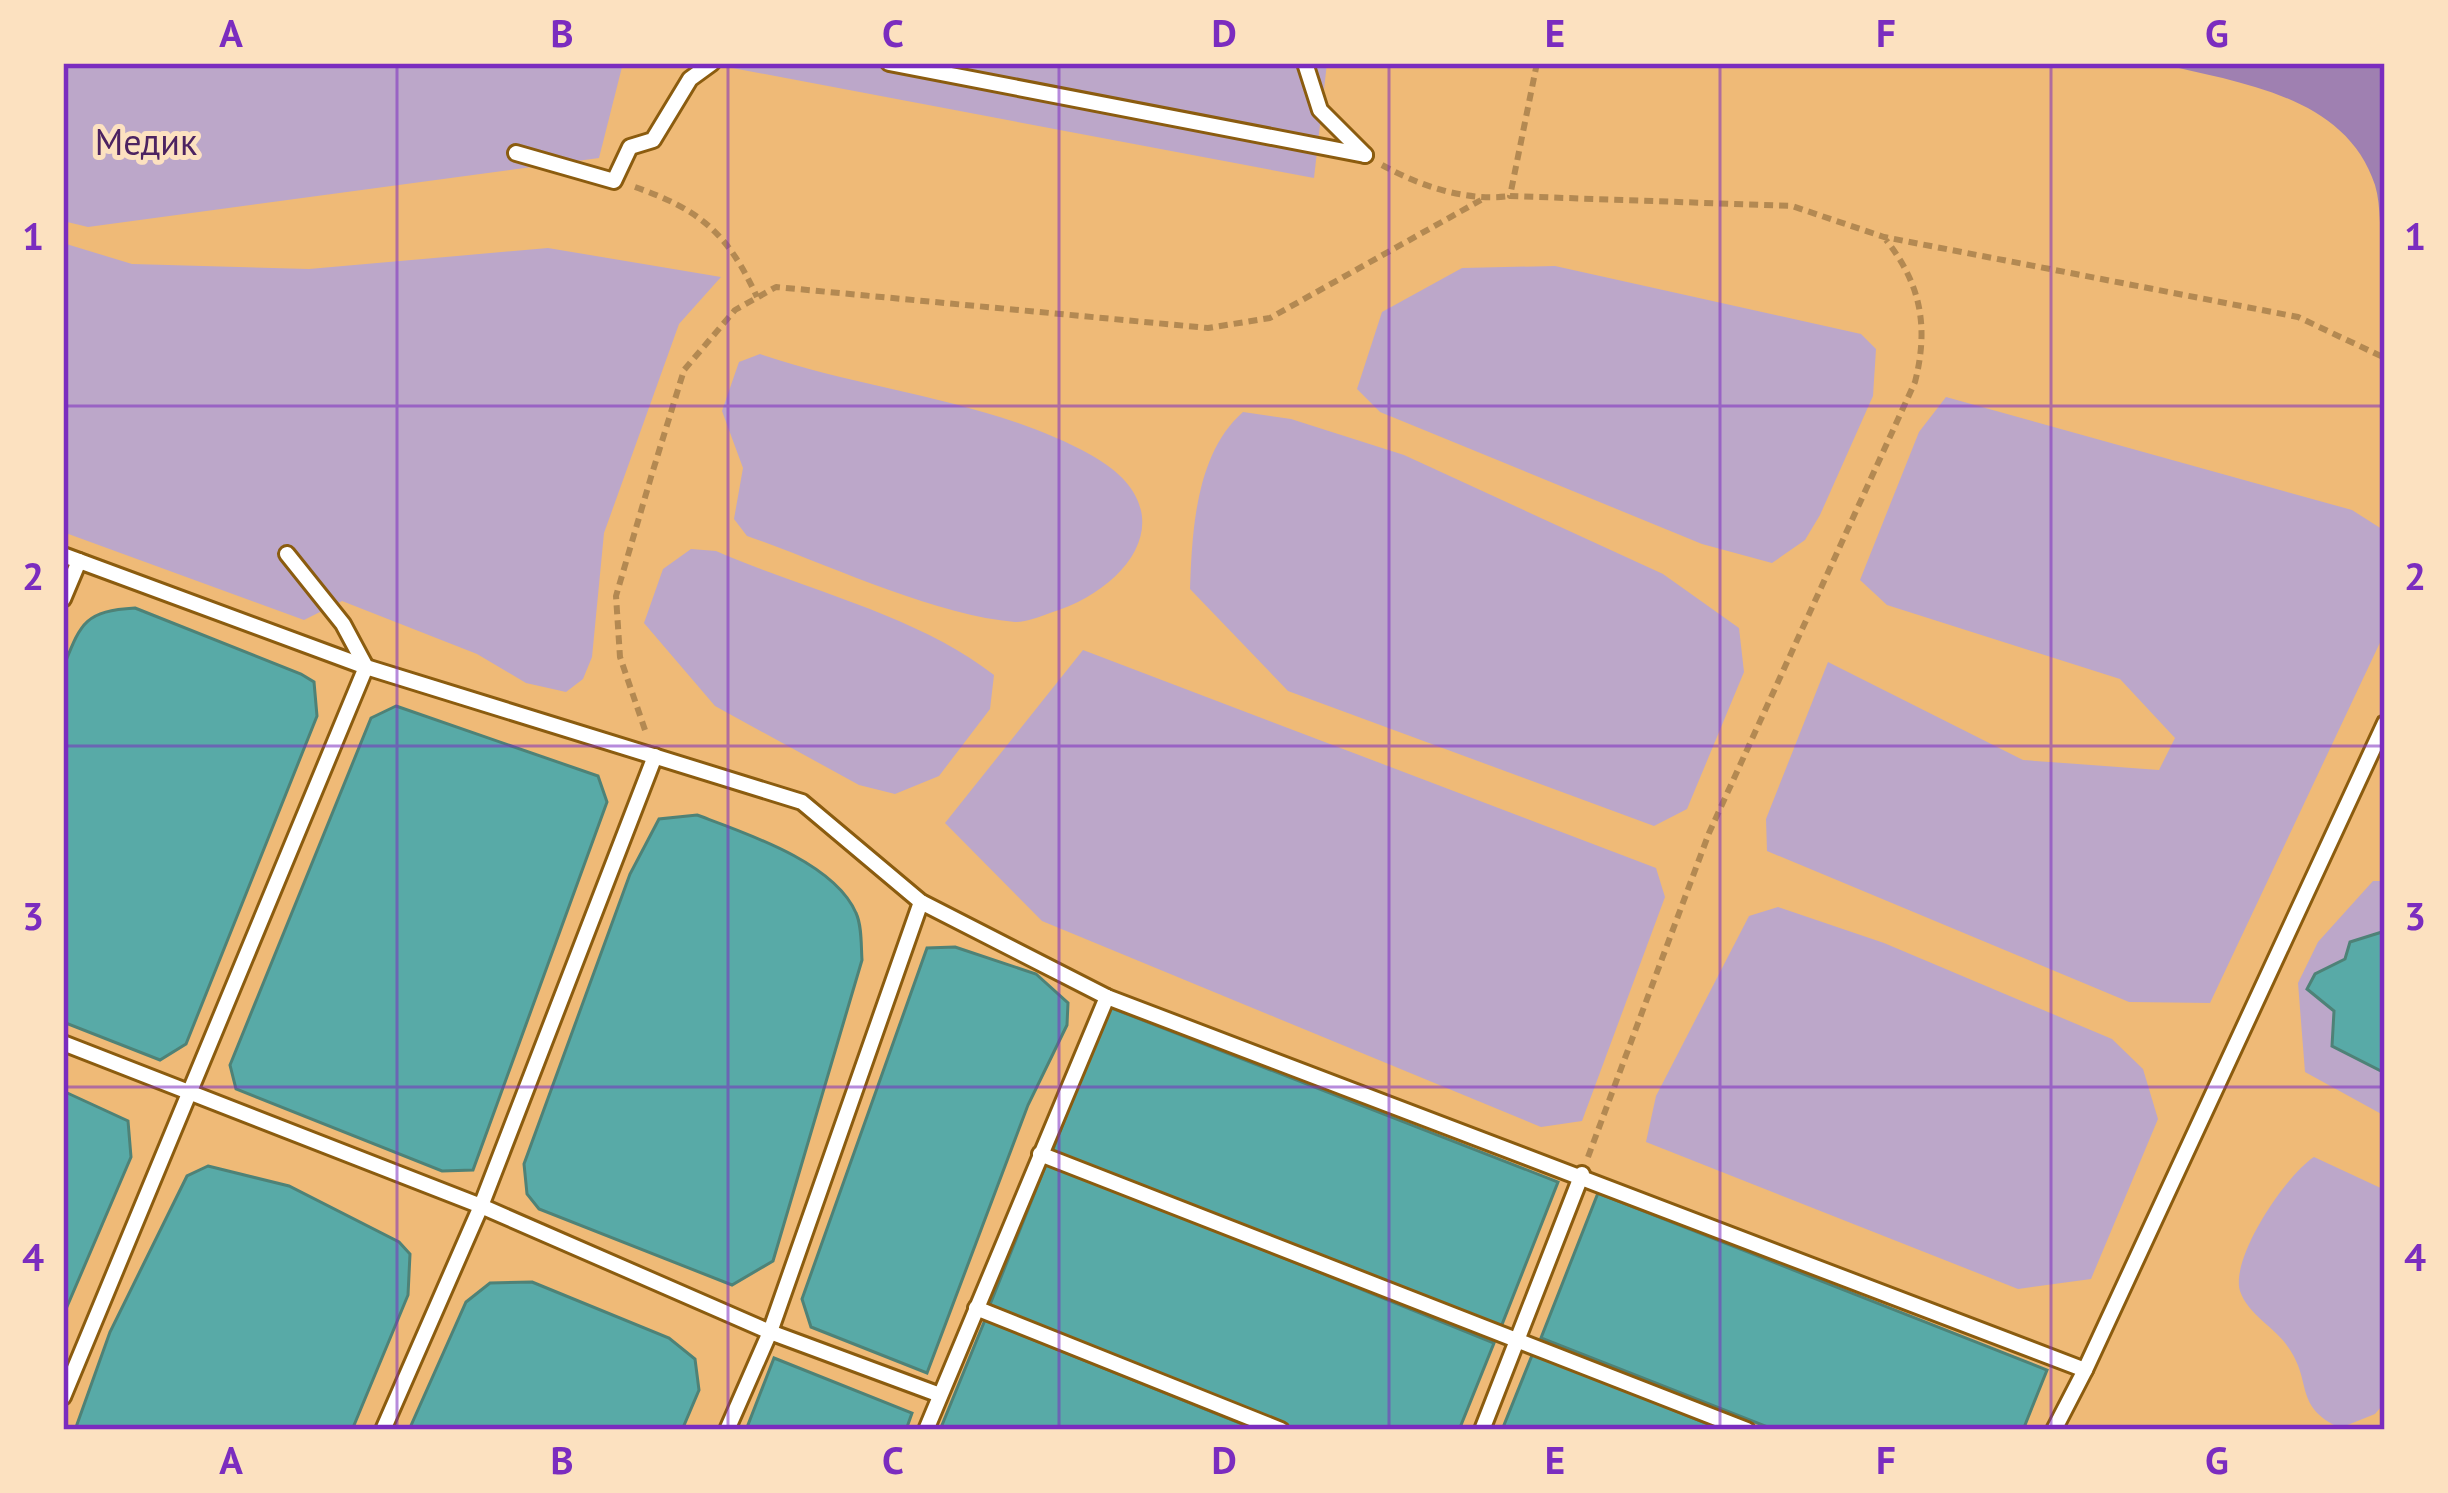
<svg xmlns="http://www.w3.org/2000/svg" width="2448" height="1493" font-family="'PT Sans',sans-serif">
<style>
.green{fill:#bca7c9}
.forest{fill:#9f80b1}
.water{fill:#58aaa7;stroke:#4e8277;stroke-width:3}
.lines{fill:none;stroke-linecap:round;stroke-linejoin:round}
.service-casing{stroke:#8b5c0f;stroke-width:20}
.path{stroke:#b38952;stroke-width:6;stroke-dasharray:9 6;stroke-linecap:butt}
.service{stroke:#fff;stroke-width:14}
.grid{fill:none;stroke:#7b2cbf;stroke-width:3;stroke-opacity:0.55}
.labels{text-anchor:middle;dominant-baseline:central;stroke-width:10;stroke-linejoin:round;paint-order:stroke}
.park-label{font-size:36px;fill:#4c2361;stroke:#fce1c0}
.neatline{fill:none;stroke:#7b2cbf;stroke-width:4.5}
.grid-label{font-size:39px;text-anchor:middle;font-weight:bold;fill:#7b2cbf}
</style>
<rect width="100%" height="100%" fill="#efba77"/>
<g class="green">
<path d="M 63,63 L 623,63 L 599,158 L 88,227 L 63,221 Z"/>
<path d="M 706,63 L 1327,63 L 1314,178 Z"/>
<path d="M 63,243 L 132,264 L 309,269 L 548,248 L 721,277 L 679,324 L 604,533 L 592,657 L 583,679 L 566,692 L 526,683 L 477,654 L 342,601 L 304,620 L 63,532 Z"/>
<path d="M 1555,266 L 1861,334 L 1876,349 L 1873,396 L 1820,515 L 1805,540 L 1772,563 L 1702,544 L 1380,412 L 1357,389 L 1382,312 L 1462,268 Z"/>
<path d="M 760,354 C 868,391 989,399 1091,455 C 1188,509 1132,588 1050,613 C 1039,617 1027,622 1015,622 C 935,616 825,563 747,536 L 734,519 L 743,468 L 722,411 L 739,362 Z"/>
<path d="M 1946,397 L 2352,510 L 2385,531 L 2385,632 L 2210,1003 L 2129,1002 L 1767,851 L 1766,819 L 1828,662 L 2023,760 L 2159,770 L 2175,738 L 2120,679 L 1887,605 L 1860,580 L 1919,432 Z"/>
<path d="M 1243,412 L 1291,419 L 1404,455 L 1663,574 L 1739,628 L 1744,672 L 1687,809 L 1654,826 L 1288,691 L 1190,589 C 1192,530 1196,453 1243,412 Z"/>
<path d="M 691,549 L 716,551 C 803,589 920,616 994,675 L 990,709 L 939,776 L 895,794 L 859,785 L 715,706 L 644,623 L 663,569 Z"/>
<path d="M 1083,650 L 1656,868 L 1665,897 L 1582,1121 L 1541,1127 L 1042,921 L 945,823 Z"/>
<path d="M 2373,881 L 2385,881 L 2385,1116 L 2305,1072 L 2298,983 L 2318,942 Z"/>
<path d="M 1778,907 L 1884,943 L 2112,1039 L 2143,1069 L 2158,1119 L 2091,1279 L 2018,1289 L 1646,1142 L 1656,1096 L 1749,916 Z"/>
<path d="M 2314,1157 L 2385,1190 L 2385,1402 L 2375,1414 L 2340,1428 C 2293,1406 2313,1382 2288,1347 C 2275,1327 2248,1315 2240,1291 C 2230,1258 2286,1175 2314,1157 Z"/>
</g>
<path class="forest" d="M 2158,63 L 2385,63 L 2385,258 C 2378,236 2382,208 2375,185 C 2345,94 2237,83 2158,63 Z"/>
<g class="water">
<path d="M 135,608 L 301,674 L 314,682 L 317,716 L 186,1044 L 160,1060 L 63,1022 L 63,668 C 81,623 84,611 135,608 Z"/>
<path d="M 396,706 L 598,776 L 607,802 L 473,1170 L 442,1171 L 236,1089 L 230,1065 L 371,718 Z"/>
<path d="M 697,815 C 745,833 834,862 856,913 C 862,926 861,945 862,960 L 773,1261 L 732,1285 L 539,1209 L 527,1194 L 524,1164 L 630,874 L 659,819 Z"/>
<path d="M 2382,932 L 2385,934 L 2385,1073 L 2332,1046 L 2334,1011 L 2307,989 L 2315,974 L 2345,959 L 2350,942 Z"/>
<path d="M 955,947 L 1036,974 L 1068,1003 L 1067,1025 L 1028,1105 L 927,1373 L 811,1327 L 802,1299 L 927,948 Z"/>
<path d="M 1109,1007 L 1558,1182 L 1501,1327 L 1052,1152 Z"/>
<path d="M 63,1091 L 128,1121 L 131,1157 L 63,1316 Z"/>
<path d="M 1047,1162 L 1494,1343 L 1459,1430 L 1293,1430 L 989,1307 Z"/>
<path d="M 208,1166 L 289,1186 L 399,1242 L 410,1254 L 408,1295 L 352,1430 L 75,1430 L 110,1332 L 187,1176 Z"/>
<path d="M 1598,1193 L 2047,1370 L 2023,1430 L 1775,1430 L 1541,1338 Z"/>
<path d="M 532,1282 L 669,1338 L 695,1359 L 699,1390 L 682,1430 L 409,1430 L 466,1302 L 490,1283 Z"/>
<path d="M 985,1320 L 1257,1430 L 940,1430 Z"/>
<path d="M 1533,1353 L 1723,1430 L 1502,1430 Z"/>
<path d="M 774,1358 L 912,1413 L 906,1430 L 746,1430 Z"/>
</g>
<g class="lines">
<g class="service-casing">
<g id="service">
<path d="M 889,63 L 1365,155"/>
<path d="M 1305,63 L 1320,110 L 1365,155"/>
<path d="M 516,153 L 614,181 L 630,147 L 653,140 L 690,79 L 712,63"/>
<path d="M 63,555 L 366,667 L 802,802 L 921,902 L 1107,997 L 2085,1370 L 2054,1430"/>
<path d="M 63,599 L 79,561"/>
<path d="M 63,1043 L 481,1206 L 770,1332 L 940,1395"/>
<path d="M 1040,1154 L 1747,1430"/>
<path d="M 976,1308 L 1281,1430"/>
<path d="M 2085,1370 L 2385,723"/>
<path d="M 63,1397 L 366,667 L 343,624 L 287,554"/>
<path d="M 383,1430 L 481,1206 L 655,756"/>
<path d="M 727,1430 L 770,1332 L 921,902"/>
<path d="M 926,1430 L 1107,997"/>
<path d="M 1482,1430 L 1582,1174"/>
</g>
</g>
<g class="path">
<path d="M 1537,63 L 1510,196 L 1792,206 L 1884,237 L 2298,317 L 2385,358"/>
<path d="M 1382,165 C 1420,186 1467,202 1510,196"/>
<path d="M 635,187 C 701,210 728,234 757,297"/>
<path d="M 645,730 L 620,657 L 616,596 L 651,477 L 684,370 L 735,310 L 776,287 L 1208,328 L 1270,318 L 1481,200"/>
<path d="M 1588,1157 L 1709,833 L 1915,382 C 1929,327 1921,284 1886,240"/>
</g>
<use href="#service" class="service"/>
</g>
<path class="grid" d="M 397,63 L 397,1430M 728,63 L 728,1430M 1059,63 L 1059,1430M 1389,63 L 1389,1430M 1720,63 L 1720,1430M 2051,63 L 2051,1430M 63,406 L 2385,406M 63,746 L 2385,746M 63,1087 L 2385,1087"/>
<g class="labels">
<g class="park-label">
<text x="146" y="141">Медик</text>
</g>
</g>
<rect width="2448" height="1493" fill="none" stroke="#fce1c0" stroke-width="132"/>
<rect x="66" y="66" width="2316" height="1361" class="neatline"/>
<g class="grid-label">
<text x="231" y="47">A</text>
<text x="562" y="47">B</text>
<text x="893" y="47">C</text>
<text x="1224" y="47">D</text>
<text x="1555" y="47">E</text>
<text x="1886" y="47">F</text>
<text x="2217" y="47">G</text>
<text x="33" y="250">1</text>
<text x="2415" y="250">1</text>
<text x="33" y="590">2</text>
<text x="2415" y="590">2</text>
<text x="33" y="930">3</text>
<text x="2415" y="930">3</text>
<text x="33" y="1271">4</text>
<text x="2415" y="1271">4</text>
<text x="231" y="1474">A</text>
<text x="562" y="1474">B</text>
<text x="893" y="1474">C</text>
<text x="1224" y="1474">D</text>
<text x="1555" y="1474">E</text>
<text x="1886" y="1474">F</text>
<text x="2217" y="1474">G</text>
</g>
</svg>
